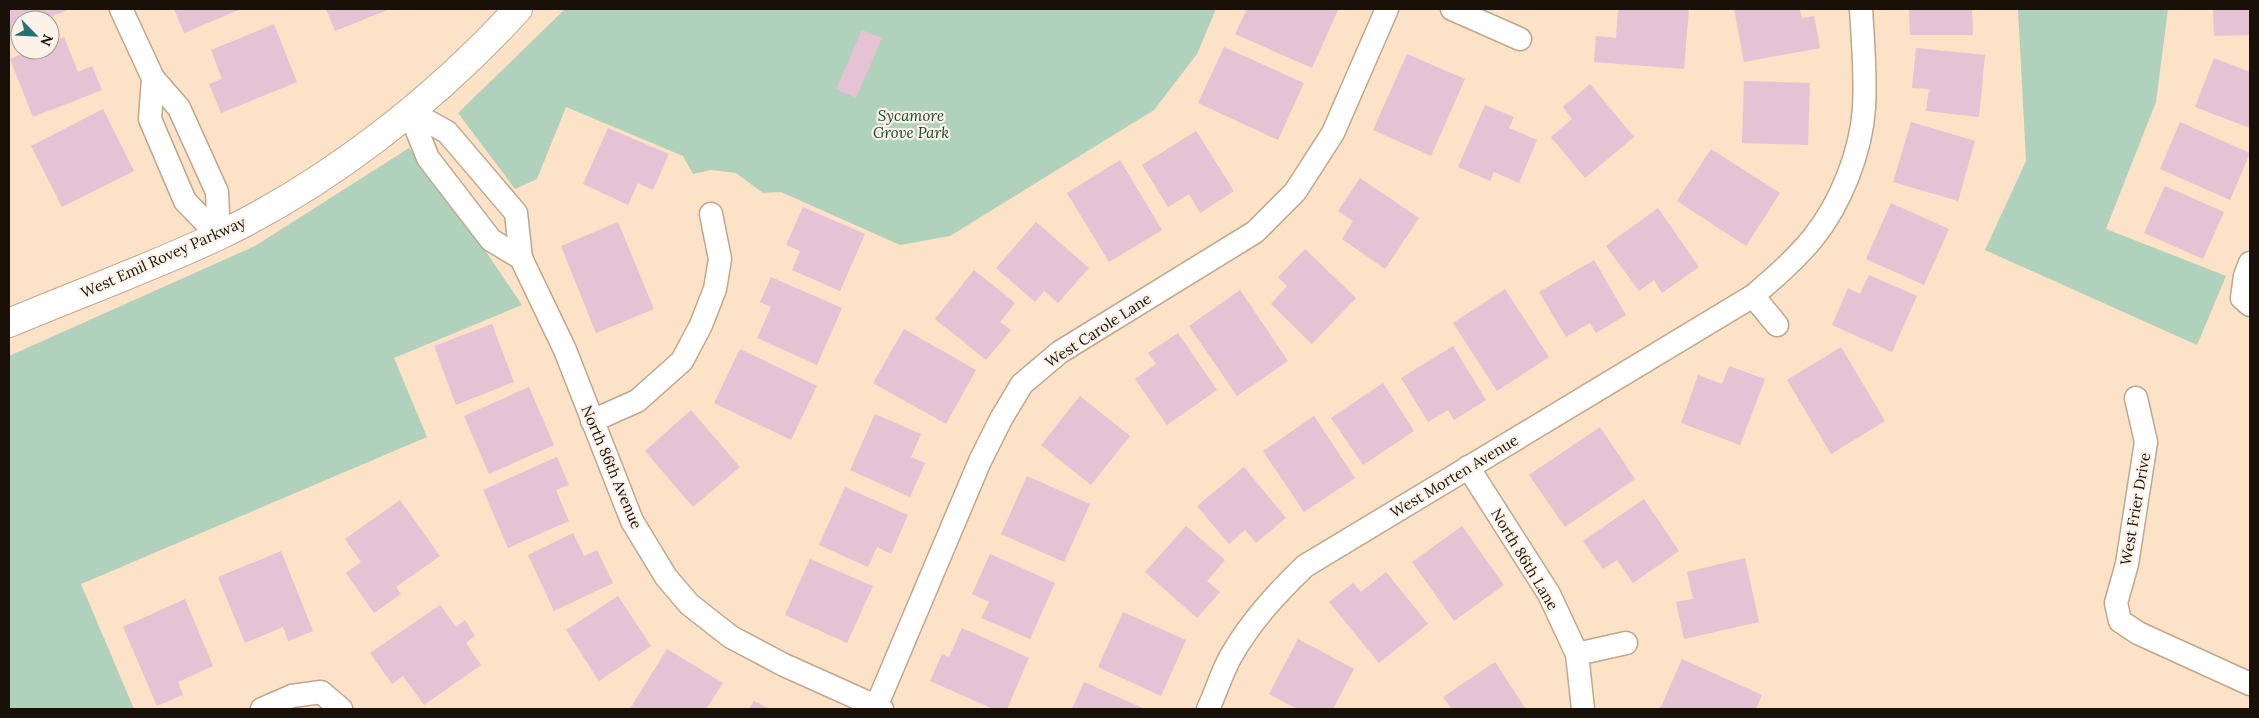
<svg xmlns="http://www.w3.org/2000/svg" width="2259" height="718" font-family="Lora,serif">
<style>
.green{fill:#b0d1bb}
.building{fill:#e5c2d4}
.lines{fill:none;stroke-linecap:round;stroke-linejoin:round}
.street-casing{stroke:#bfa68c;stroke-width:25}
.secondary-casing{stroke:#bfa68c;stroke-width:30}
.street{stroke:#fff;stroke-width:22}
.secondary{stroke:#fff;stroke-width:28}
.labels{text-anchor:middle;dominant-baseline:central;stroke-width:4.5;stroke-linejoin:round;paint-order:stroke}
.park-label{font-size:15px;font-style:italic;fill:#0e4a2b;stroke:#fcf2e7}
.street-label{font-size:15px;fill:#191107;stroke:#fcf2e7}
</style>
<rect width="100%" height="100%" fill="#fce2c6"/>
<g class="green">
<path d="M 565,9 L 1216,9 L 1197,54 L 1154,110 L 950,236 L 900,245 L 781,192 L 763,193 L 736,173 L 711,170 L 693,174 L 683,156 L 566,107 L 537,179 L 515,189 L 458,113 Z"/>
<path d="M 2018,9 L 2168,9 L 2156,102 L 2106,229 L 2226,276 L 2197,345 L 1985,250 L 2026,161 Z"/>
<path d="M 409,148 L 468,225 L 522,305 L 394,358 L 427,437 L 81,584 L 134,709 L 9,709 L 9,356 L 255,246 Z"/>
</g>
<g class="building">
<path d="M 9,9 L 70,9 L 43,20 L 20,20 L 20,30 L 10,34 Z"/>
<path d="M 174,9 L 241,9 L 184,33 Z"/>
<path d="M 326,9 L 390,9 L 335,31 Z"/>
<path d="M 1247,9 L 1336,9 L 1338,10 L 1312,68 L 1235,34 Z"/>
<path d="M 1618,9 L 1689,9 L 1684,69 L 1594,62 L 1596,36 L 1616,38 Z"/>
<path d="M 1734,9 L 1800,9 L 1802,18 L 1814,16 L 1820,48 L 1744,62 Z"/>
<path d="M 1909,9 L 1972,9 L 1973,35 L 1910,35 Z"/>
<path d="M 2213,9 L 2250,9 L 2250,35 L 2214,36 Z"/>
<path d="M 274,24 L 297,82 L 221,113 L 209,84 L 222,79 L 211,50 Z"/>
<path d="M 862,30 L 882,38 L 856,98 L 836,89 Z"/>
<path d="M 64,37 L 78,72 L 92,66 L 102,90 L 33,117 L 10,59 L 31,50 L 50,50 L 50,43 Z"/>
<path d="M 1224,47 L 1304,83 L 1278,140 L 1198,103 Z"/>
<path d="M 1916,48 L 1985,55 L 1979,117 L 1926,111 L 1929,89 L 1912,88 Z"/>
<path d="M 1407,54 L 1465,79 L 1431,156 L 1373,130 Z"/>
<path d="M 2214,58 L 2250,72 L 2250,128 L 2195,107 Z"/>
<path d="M 1744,81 L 1810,83 L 1808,145 L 1742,143 Z"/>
<path d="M 1590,84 L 1634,137 L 1585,178 L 1551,137 L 1572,119 L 1563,107 Z"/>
<path d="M 1485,105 L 1514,117 L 1509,128 L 1537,140 L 1519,183 L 1494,172 L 1490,181 L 1458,167 Z"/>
<path d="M 103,109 L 134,171 L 62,207 L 31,146 Z"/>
<path d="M 1911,122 L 1975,141 L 1958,201 L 1893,182 Z"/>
<path d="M 2180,122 L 2250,153 L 2230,200 L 2160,169 Z"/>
<path d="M 608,128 L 669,154 L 653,190 L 638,183 L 628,205 L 583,184 Z"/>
<path d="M 1196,131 L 1234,191 L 1200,213 L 1189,194 L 1168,207 L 1142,165 Z"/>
<path d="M 1711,149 L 1780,193 L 1746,246 L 1677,201 Z"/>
<path d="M 1120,160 L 1162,230 L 1109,262 L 1067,193 Z"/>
<path d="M 1360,178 L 1419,218 L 1385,269 L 1342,239 L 1353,221 L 1338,211 Z"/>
<path d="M 2165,186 L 2224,212 L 2203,259 L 2144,233 Z"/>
<path d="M 1891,203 L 1949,229 L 1924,285 L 1866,259 Z"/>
<path d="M 803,207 L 865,234 L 840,291 L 792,270 L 800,251 L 786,245 Z"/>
<path d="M 1658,208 L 1699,267 L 1662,293 L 1654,280 L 1639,291 L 1606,246 Z"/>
<path d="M 618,222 L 654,309 L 596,333 L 561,246 Z"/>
<path d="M 1036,222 L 1089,268 L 1058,303 L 1044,291 L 1035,302 L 996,268 Z"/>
<path d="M 1305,249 L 1356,298 L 1312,344 L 1271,304 L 1287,286 L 1278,277 Z"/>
<path d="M 1594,260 L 1626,315 L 1596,333 L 1590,323 L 1566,337 L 1539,292 Z"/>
<path d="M 974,270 L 1015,303 L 1000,322 L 1011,330 L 986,360 L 935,319 Z"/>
<path d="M 1869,275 L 1917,296 L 1892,352 L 1832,325 L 1848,288 L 1860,294 Z"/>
<path d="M 771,277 L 842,308 L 817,365 L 757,338 L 771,307 L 760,302 Z"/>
<path d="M 1505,289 L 1549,357 L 1497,391 L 1453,323 Z"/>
<path d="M 1240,290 L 1288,361 L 1237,396 L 1189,326 Z"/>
<path d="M 492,324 L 514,382 L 456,405 L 434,346 Z"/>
<path d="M 904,329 L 976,370 L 946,424 L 873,383 Z"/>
<path d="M 1178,333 L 1217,390 L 1167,425 L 1135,379 L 1156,364 L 1148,353 Z"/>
<path d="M 1453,346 L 1486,400 L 1454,420 L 1448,410 L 1428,422 L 1401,378 Z"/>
<path d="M 1841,347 L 1885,421 L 1831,454 L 1787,380 Z"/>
<path d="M 740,349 L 817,386 L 791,440 L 714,403 Z"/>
<path d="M 1729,366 L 1765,379 L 1740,445 L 1681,423 L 1698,375 L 1722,384 Z"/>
<path d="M 1383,383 L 1414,431 L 1363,465 L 1331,418 Z"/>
<path d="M 529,387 L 554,445 L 489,474 L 464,416 Z"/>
<path d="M 1080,396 L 1130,436 L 1091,485 L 1041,445 Z"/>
<path d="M 691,410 L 740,467 L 693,507 L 645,451 Z"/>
<path d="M 875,414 L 921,434 L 911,457 L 925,463 L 910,497 L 850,470 Z"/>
<path d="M 1314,416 L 1355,478 L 1304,512 L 1263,451 Z"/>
<path d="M 1600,427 L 1635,479 L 1565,527 L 1529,475 Z"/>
<path d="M 557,457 L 569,485 L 556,490 L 569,521 L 508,548 L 483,490 Z"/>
<path d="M 1244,467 L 1286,518 L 1256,543 L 1245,530 L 1229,544 L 1197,506 Z"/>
<path d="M 1027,476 L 1090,504 L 1064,562 L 1001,534 Z"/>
<path d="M 845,487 L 908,515 L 891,554 L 877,547 L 868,567 L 819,545 Z"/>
<path d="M 1644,499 L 1679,551 L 1633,583 L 1617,560 L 1603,569 L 1583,541 Z"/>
<path d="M 400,500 L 440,556 L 396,587 L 401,594 L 374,613 L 346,573 L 361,562 L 345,539 Z"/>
<path d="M 1186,526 L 1225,560 L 1207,581 L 1220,592 L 1197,618 L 1145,572 Z"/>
<path d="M 1462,526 L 1504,585 L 1454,621 L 1412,562 Z"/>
<path d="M 573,533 L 584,556 L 597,550 L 613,583 L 554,611 L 528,555 Z"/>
<path d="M 281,551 L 313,631 L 288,641 L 283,627 L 245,643 L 218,577 Z"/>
<path d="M 990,554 L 1055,583 L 1030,639 L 981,618 L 989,602 L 972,594 Z"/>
<path d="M 1745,558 L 1759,622 L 1684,639 L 1676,602 L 1693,599 L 1687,572 Z"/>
<path d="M 810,559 L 873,586 L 847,643 L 785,615 Z"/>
<path d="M 1386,572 L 1428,624 L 1379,663 L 1329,602 L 1353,583 L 1361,592 Z"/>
<path d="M 618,596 L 651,646 L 599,681 L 566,630 Z"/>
<path d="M 185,599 L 213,666 L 178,682 L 183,695 L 157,706 L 123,627 Z"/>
<path d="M 440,605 L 456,627 L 465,620 L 475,636 L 466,643 L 481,665 L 424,705 L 403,676 L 392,684 L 370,653 Z"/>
<path d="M 1123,612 L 1186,640 L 1161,696 L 1098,667 Z"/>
<path d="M 962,628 L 1029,658 L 1007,709 L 993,709 L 930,681 L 942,654 L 949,657 Z"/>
<path d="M 1298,639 L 1354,669 L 1333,709 L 1297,709 L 1269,694 Z"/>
<path d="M 667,649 L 723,683 L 706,709 L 630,709 Z"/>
<path d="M 1682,659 L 1762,695 L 1756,709 L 1660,709 Z"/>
<path d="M 1495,662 L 1526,709 L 1452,709 L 1443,697 Z"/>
<path d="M 1084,682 L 1145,709 L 1072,709 Z"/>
<path d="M 754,701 L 771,709 L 749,709 Z"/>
</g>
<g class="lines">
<g class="street-casing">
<g id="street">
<path d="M 121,9 L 153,78 L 179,108 L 217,192 L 219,236"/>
<path d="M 1452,9 L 1520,39"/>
<path d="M 153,78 L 150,119 L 185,201 L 219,236"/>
<path d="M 409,111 L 447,132 L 516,213 L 521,258 L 565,350 L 632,521 L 666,577 L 689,604 L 731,637 L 784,665 L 882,709"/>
<path d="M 409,111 L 428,158 L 491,240 L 521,258"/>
<path d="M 2250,263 L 2245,276 L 2242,298 L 2250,305"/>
<path d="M 1753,296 L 1777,325"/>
<path d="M 2136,398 L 2146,442 L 2127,564 L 2116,603 L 2120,621 L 2138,633 L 2250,684"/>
<path d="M 592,421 L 637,401 L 682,361 L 701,325 L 715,289 L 720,259 L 711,214"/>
<path d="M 1468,467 L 1549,594 L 1577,654 L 1583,709"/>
<path d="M 1577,654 L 1626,643"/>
<path d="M 876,707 L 980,461 L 1001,419 L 1022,384 L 1060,352 L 1255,232 L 1295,192 L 1333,133 L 1387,9"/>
<path d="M 262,709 L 292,696 L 321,692 L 341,709"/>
<path d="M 1208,709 C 1216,692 1222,672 1231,656 C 1251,621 1277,593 1305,566 L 1753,296 C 1774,278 1795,260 1813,238 C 1841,203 1861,152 1864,108 C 1866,75 1863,41 1861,9"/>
</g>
</g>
<g class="secondary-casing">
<path id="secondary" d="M 9,323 C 78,294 150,268 218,236 C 329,183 436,99 518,9"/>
</g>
<use href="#street" class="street"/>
<use href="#secondary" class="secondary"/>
</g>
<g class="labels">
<g class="park-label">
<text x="911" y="115">Sycamore<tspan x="911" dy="17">Grove Park</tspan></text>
</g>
<g class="street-label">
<text transform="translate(163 257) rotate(-24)">West Emil Rovey Parkway</text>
<text transform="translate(1098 330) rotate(-33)">West Carole Lane</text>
<text transform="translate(612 467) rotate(67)">North 86th Avenue</text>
<text transform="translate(1454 476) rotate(-31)">West Morten Avenue</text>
<text transform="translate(2135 509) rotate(-80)">West Frier Drive</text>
<text transform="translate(1525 559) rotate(59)">North 86th Lane</text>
</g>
</g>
<rect width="2259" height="718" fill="none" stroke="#191107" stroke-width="20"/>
<g transform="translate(35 35) rotate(114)"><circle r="24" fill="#fcf2e7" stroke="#a1988d"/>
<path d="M0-4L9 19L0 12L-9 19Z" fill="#27707a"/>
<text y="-8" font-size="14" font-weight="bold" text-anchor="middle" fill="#191107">N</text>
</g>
</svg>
